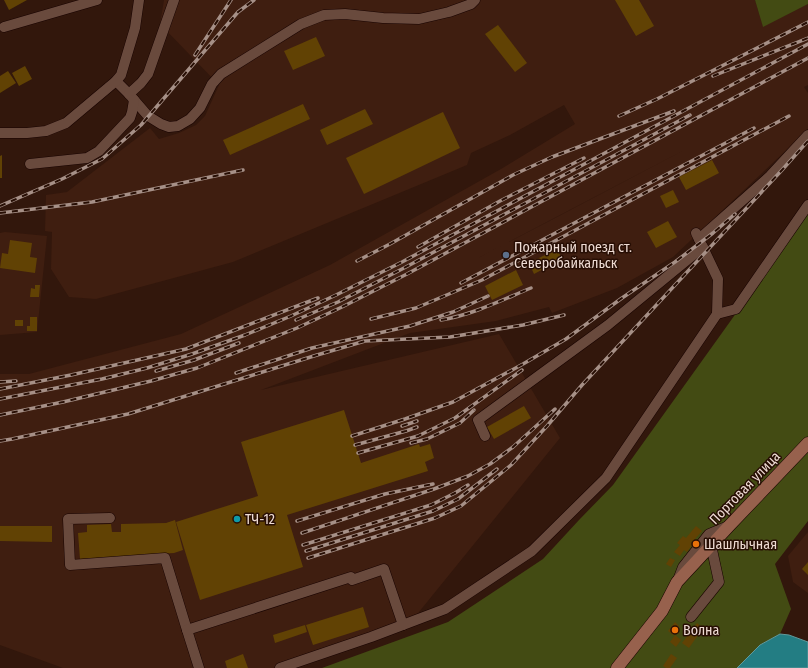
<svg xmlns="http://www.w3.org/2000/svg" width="808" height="668" font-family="'Fira Sans Condensed',sans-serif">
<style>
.built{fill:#3f1e10;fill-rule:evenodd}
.green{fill:#434b13}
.water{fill:#237d83;stroke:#60999b}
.building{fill:#614204}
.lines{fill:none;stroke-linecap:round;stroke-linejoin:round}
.minor-casing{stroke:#180300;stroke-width:11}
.major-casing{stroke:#180300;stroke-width:13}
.minor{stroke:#694a3d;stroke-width:10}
.major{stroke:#97614d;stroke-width:12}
.rail-casing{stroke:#a69087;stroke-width:3.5}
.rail{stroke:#270e04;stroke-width:2;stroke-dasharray:6;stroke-linecap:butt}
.service-dot{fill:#5c6f8a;stroke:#270e04;stroke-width:1.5}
.culture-dot{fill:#0f9aa8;stroke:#270e04;stroke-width:1.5}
.food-dot{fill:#e8710a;stroke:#270e04;stroke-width:1.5}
.labels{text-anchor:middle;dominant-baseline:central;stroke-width:3;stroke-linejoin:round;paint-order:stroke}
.poi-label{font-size:14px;fill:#eedbd3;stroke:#270e04;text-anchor:start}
.street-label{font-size:14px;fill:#eedbd3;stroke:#270e04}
</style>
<rect width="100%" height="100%" fill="#32170c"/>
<g class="built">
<path d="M 164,0 L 755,0 L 763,26 L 808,4 L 808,85 L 804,87 L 808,93 L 808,129 L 779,157 L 673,257 L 617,288 L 552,313 L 549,307 L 496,321 L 410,333 L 261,390 L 499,334 L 560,438 L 406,628 L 292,668 L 63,668 L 0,645 L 0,374 L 29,374 L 181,334 L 330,265 L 501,169 L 575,124 L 564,105 L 510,135 L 471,153 L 467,165 L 233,262 L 96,299 L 69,297 L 51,269 L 52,232 L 45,231 L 46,195 L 67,192 L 150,128 L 159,139 L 179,133 L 196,125 L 205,116 L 219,85 L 160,24 ZM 690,147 L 559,216 L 474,260 Z"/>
<path d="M 5,232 L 47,236 L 37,332 L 0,335 L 0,233 Z"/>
<path d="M 808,532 L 808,593 L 793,582 L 788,556 Z"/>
</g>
<g class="green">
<path d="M 755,0 L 808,0 L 808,4 L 763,27 Z"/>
<path d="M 808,213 L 808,521 L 775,564 L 791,609 L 780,634 L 760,645 L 737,668 L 322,668 L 448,622 L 543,559 L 579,520 L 613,485 Z"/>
</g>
<path class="water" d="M 780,634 L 789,635 L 808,642 L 808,668 L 737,668 L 760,645 Z"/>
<g class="building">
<path d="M 4,0 L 27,0 L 9,10 Z"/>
<path d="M 615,0 L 639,0 L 654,26 L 636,36 Z"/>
<path d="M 498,25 L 527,63 L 515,72 L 485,34 Z"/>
<path d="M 316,37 L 325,56 L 293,70 L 284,51 Z"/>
<path d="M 25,66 L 32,79 L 19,86 L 12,73 Z"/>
<path d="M 8,71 L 16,83 L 0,93 L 0,76 Z"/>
<path d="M 303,104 L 310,119 L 230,155 L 223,140 Z"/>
<path d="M 365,109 L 373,124 L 327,145 L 320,130 Z"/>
<path d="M 443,112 L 460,148 L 364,194 L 346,158 Z"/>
<path d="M 2,155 L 2,178 L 0,178 L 0,156 Z"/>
<path d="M 712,160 L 719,173 L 686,190 L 679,177 Z"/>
<path d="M 673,190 L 679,202 L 666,208 L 660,196 Z"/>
<path d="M 668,221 L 677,237 L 656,248 L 647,232 Z"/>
<path d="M 10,240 L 32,243 L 30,257 L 37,258 L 35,273 L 0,268 L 2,253 L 8,254 Z"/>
<path d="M 557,249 L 562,259 L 534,274 L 529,263 Z"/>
<path d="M 516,270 L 523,285 L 492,300 L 485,286 Z"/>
<path d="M 35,285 L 40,285 L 39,297 L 30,297 L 31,288 L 35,289 Z"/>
<path d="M 30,317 L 37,317 L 37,331 L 27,331 L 27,326 L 30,326 Z"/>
<rect x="15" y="320" width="8" height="6"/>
<path d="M 524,406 L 531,418 L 494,439 L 487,427 Z"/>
<path d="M 344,410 L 361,463 L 419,444 L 420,447 L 430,444 L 434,458 L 425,462 L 428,471 L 287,515 L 303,567 L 200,600 L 176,522 L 258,496 L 241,442 Z"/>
<path d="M 175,520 L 183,550 L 174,553 L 80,559 L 78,533 L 87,532 L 87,525 L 111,524 L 112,532 L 121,532 L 121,524 L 166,523 Z"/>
<path d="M 0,526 L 52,526 L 52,542 L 0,541 Z"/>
<path d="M 696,526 L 702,531 L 695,539 L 700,543 L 696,548 L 692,545 L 687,552 L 684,550 L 680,556 L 674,552 L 680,545 L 677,543 L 683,536 L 686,538 Z"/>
<path d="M 670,558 L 675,560 L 671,567 L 666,564 Z"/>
<path d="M 808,562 L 808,575 L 802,569 Z"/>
<path d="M 363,607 L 369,627 L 313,645 L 306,625 Z"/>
<path d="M 675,622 L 679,626 L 673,635 L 668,631 Z"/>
<path d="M 697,623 L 703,628 L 689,648 L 682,643 Z"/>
<path d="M 305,625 L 307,632 L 275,643 L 273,635 Z"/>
<path d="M 675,635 L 681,640 L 676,647 L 670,642 Z"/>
<path d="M 243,654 L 248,668 L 227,668 L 225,661 Z"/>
<path d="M 671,654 L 677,658 L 670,668 L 666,668 L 663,666 Z"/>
</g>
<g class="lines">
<g class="minor-casing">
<g id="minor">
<path d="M 4,27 L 97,0"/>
<path d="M 116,81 L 129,94 L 148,116 L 161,124 L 169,127 L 178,126 L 190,119 L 200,108 L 212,84 L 221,74 L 301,24 L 324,15 L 345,14 L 383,18 L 419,19 L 449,12 L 471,4 L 475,0"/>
<path d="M 129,94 L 141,83 L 148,74 L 174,0"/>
<path d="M 0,133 L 27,133 L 46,131 L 66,123 L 116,81 L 121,75 L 135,28 L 139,0"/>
<path d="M 30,164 L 87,158 L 99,151 L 130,118 L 132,112 L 134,100"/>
<path d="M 699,239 L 770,176 L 808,135"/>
<path d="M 717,314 L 736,309 L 808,205"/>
<path d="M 485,436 L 478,420 L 608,325 L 703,247"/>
<path d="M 110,518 L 68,519 L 70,565 L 165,558 L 187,630 L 199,668"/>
<path d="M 678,580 L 683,567 L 709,534 L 728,526"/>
<path d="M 691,617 L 719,582 L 711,545"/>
<path d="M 187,630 L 351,577 L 352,580 L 384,569 L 403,625"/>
<path d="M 280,668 L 371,637 L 445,609 L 532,551 L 606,478 L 717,314 L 718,279 L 696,233"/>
</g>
</g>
<g class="major-casing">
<path id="major" d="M 617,668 L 662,611 L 677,582 L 729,526 L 808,443"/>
</g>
<use href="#minor" class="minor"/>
<use href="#major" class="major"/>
<g class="rail-casing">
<g id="rail">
<path d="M 195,55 L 231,0"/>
<path d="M 713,76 L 808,38"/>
<path d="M 619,116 L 657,99 L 808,22"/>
<path d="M 0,206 L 62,179 L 102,159 L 141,125 L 238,12 L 254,0"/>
<path d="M 0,213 L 92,202 L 243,170"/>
<path d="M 418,247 L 500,201 L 584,158"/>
<path d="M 357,261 L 390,244 L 513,175 L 552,157 L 674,111"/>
<path d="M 461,283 L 754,128"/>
<path d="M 371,319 L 416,308 L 482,280 L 789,116"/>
<path d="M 296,320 L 338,302 L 404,268 L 690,115"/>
<path d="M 441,320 C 472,315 502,300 531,288"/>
<path d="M 156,371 L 194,360 L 239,343"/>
<path d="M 236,373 L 312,348 L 410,326 L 453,312 L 488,296"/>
<path d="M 0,382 L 16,381"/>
<path d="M 0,389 L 71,375 L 186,349 L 318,298"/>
<path d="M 0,399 L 102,379 L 147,368 L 192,354 L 245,335 L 291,316 L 336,295 L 402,262 L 808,44"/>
<path d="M 0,415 L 63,402 L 151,381 L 197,368 L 297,328 L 342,307 L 407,274 L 808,58"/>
<path d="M 402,426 L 417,421"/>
<path d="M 352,436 L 405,419 L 453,402 L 523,364 L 566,339 L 622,298 L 675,262 L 713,233 L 735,214"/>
<path d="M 0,441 L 12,439 L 128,414 L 317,355 L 365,341 L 450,337 L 523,325 L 564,315"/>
<path d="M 411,443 L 427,439 L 460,423 L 474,410"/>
<path d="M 355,445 L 406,431 L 417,427"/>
<path d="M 358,453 L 418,436 L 455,418 L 522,370"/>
<path d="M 297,521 L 385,494 L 433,484"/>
<path d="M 302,533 L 434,489 L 468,476 L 490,464 L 513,447 L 555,409"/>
<path d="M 303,545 L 431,505 L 455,493 L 468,485"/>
<path d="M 306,551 L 433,511 L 458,499 L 497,469"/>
<path d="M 308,558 L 435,518 L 461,506 L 511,465 L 547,426 L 582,385 L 782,170 L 808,141"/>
</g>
</g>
<use href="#rail" class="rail"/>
</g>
<circle class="service-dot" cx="506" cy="255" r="4"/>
<circle class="culture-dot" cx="237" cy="519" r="4"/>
<g class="food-dot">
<circle cx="696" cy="544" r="4"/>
<circle cx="675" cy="630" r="4"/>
</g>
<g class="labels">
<g class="poi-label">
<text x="514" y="247">Пожарный поезд ст.<tspan x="514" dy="16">Северобайкальск</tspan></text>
<text x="245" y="519">ТЧ-12</text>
<text x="704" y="544">Шашлычная</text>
<text x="683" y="630">Волна</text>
</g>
<g class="street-label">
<text transform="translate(745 488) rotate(-46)">Портовая улица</text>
</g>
</g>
</svg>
